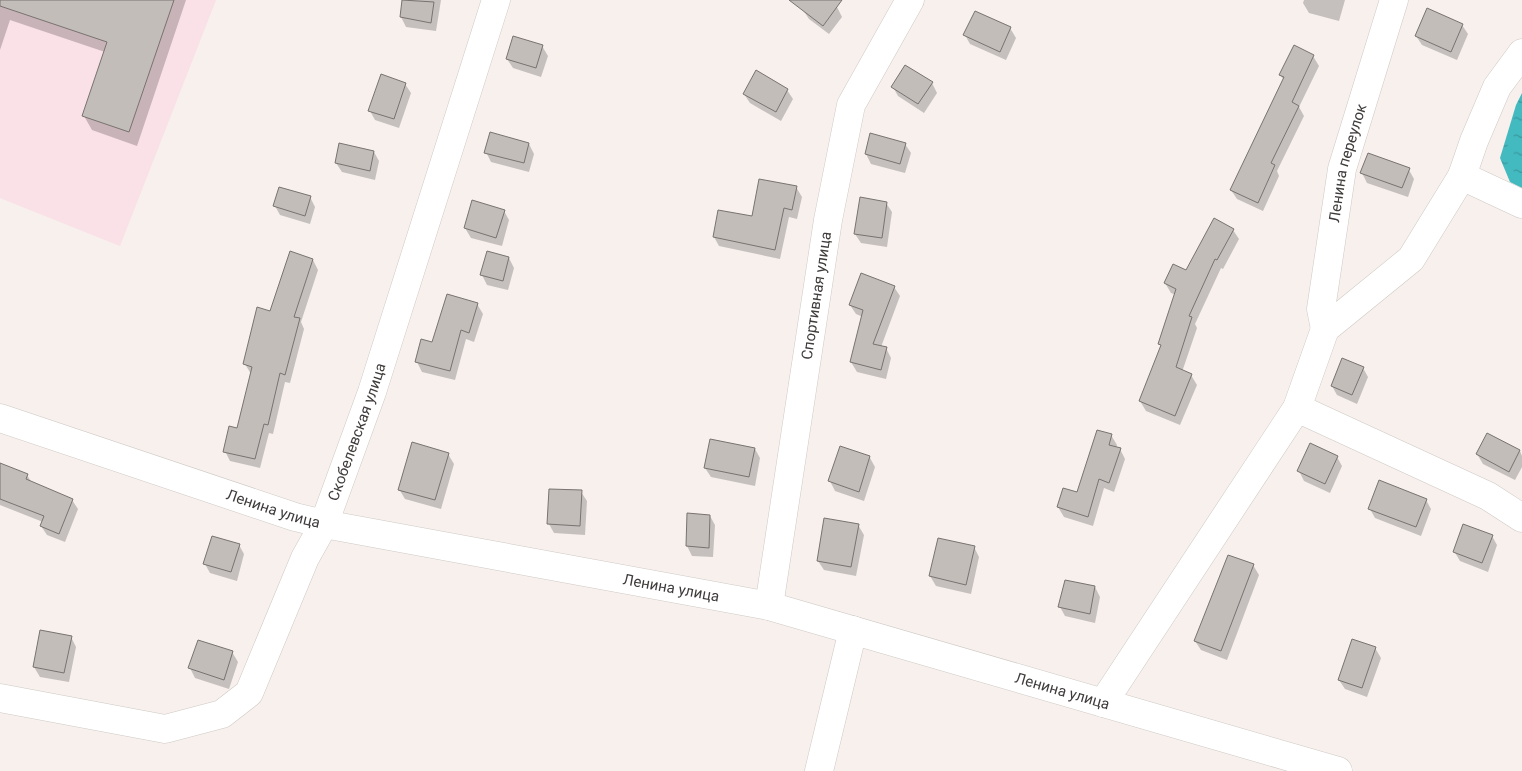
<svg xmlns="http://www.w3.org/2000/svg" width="1522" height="771" font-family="Roboto,sans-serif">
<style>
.education{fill:#fae0e7}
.water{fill:url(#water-ripples)}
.shadow{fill:#0003}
.building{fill:#c3bdba;stroke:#787370}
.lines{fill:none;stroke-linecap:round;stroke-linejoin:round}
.minor-casing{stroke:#cfc9c5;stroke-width:29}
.minor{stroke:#fff;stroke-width:28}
.labels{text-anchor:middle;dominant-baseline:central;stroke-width:4;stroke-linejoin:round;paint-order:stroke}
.street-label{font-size:15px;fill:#3f3c3b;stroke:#fff}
</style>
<defs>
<pattern id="water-ripples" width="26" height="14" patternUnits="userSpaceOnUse" patternTransform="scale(1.25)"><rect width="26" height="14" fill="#43bac0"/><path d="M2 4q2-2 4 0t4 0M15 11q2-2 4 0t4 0" fill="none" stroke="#39989d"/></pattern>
</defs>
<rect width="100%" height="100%" fill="#f7f0ed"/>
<path class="education" d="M 0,0 L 216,0 L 120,246 L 0,198 Z"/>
<path class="water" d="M 1522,93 L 1522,188 L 1510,182 L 1500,158 L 1516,105 Z"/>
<g class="shadow">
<path d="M 0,0 L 186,0 L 137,146 L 92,130 L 84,116 L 105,52 L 10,20 L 0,50 Z"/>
<path d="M 404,0 L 441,0 L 436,31 L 406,27 L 401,17 Z"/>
<path d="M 810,0 L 827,0 L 837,7 L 842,17 L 829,34 L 809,19 L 803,10 Z"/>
<path d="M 1304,0 L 1345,0 L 1339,21 L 1309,13 L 1303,3 Z"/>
<path d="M 1462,25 L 1468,34 L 1457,60 L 1422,45 L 1416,36 Z"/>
<path d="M 1010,28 L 1016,38 L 1006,60 L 970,44 L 965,35 Z"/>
<path d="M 542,46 L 548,56 L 541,77 L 513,68 L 507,59 Z"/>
<path d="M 1313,56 L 1319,66 L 1299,107 L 1304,116 L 1277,171 L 1279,176 L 1263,211 L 1237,199 L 1231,190 L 1284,80 L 1280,75 Z"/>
<path d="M 932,83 L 937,93 L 924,113 L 898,96 L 893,87 Z"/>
<path d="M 405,84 L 411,93 L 399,128 L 375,120 L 370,111 Z"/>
<path d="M 787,90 L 793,99 L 781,121 L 750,103 L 744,94 Z"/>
<path d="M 529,144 L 534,154 L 529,172 L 491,162 L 486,152 Z"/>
<path d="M 905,144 L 911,153 L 905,173 L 871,164 L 866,154 Z"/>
<path d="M 374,152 L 379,161 L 375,180 L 342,172 L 336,163 Z"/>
<path d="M 1409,170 L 1414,179 L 1408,197 L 1367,183 L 1362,173 Z"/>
<path d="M 796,187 L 802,197 L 797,219 L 789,217 L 780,259 L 719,246 L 714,237 L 753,218 Z"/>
<path d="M 310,197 L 315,207 L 310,224 L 280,215 L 275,206 Z"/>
<path d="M 886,203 L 892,212 L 887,247 L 861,243 L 855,234 Z"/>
<path d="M 504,211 L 509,220 L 502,246 L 471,238 L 465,228 Z"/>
<path d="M 1233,230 L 1239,239 L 1223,269 L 1221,268 L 1195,324 L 1197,328 L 1182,372 L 1191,375 L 1197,385 L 1180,425 L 1146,411 L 1140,401 L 1162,347 L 1160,344 L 1176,295 L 1171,293 L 1165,283 L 1186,272 Z"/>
<path d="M 509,258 L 514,268 L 508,290 L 487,285 L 482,275 Z"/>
<path d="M 313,260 L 318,270 L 301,322 L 304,329 L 290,383 L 285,382 L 273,434 L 269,433 L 260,468 L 230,461 L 225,451 L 238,430 L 251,374 L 245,364 Z"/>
<path d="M 894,287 L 900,296 L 881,347 L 886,348 L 891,358 L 886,379 L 857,372 L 851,362 L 863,317 L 856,314 L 850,305 Z"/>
<path d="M 477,304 L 483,314 L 474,342 L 466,339 L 455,380 L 422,372 L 417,362 L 433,343 Z"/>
<path d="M 1363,368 L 1368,377 L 1357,404 L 1337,395 L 1332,386 Z"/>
<path d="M 1111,435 L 1117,445 L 1116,448 L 1120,449 L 1125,459 L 1114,492 L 1104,488 L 1093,526 L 1064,517 L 1058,507 L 1078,494 Z"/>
<path d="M 1488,435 L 1520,451 L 1522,456 L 1522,467 L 1515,480 L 1483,464 L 1477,454 Z"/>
<path d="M 840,448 L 870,458 L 875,467 L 864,501 L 835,491 L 830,481 Z"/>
<path d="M 755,449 L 760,458 L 755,486 L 711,477 L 705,468 Z"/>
<path d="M 448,454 L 454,464 L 441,509 L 405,499 L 399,489 Z"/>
<path d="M 1337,457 L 1342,466 L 1330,493 L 1304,481 L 1299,471 Z"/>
<path d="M 0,464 L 27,475 L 32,483 L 72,500 L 78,509 L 65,542 L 47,535 L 41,526 L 43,522 L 0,505 Z"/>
<path d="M 581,492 L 587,501 L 585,535 L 554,533 L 549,524 Z"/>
<path d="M 1426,500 L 1431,509 L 1421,536 L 1375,518 L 1370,509 Z"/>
<path d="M 710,516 L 715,525 L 713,557 L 692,556 L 687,546 Z"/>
<path d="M 858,525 L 864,535 L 856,576 L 824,570 L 818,561 Z"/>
<path d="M 1492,536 L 1497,545 L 1488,572 L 1460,561 L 1454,551 Z"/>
<path d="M 239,545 L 244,554 L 237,581 L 210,573 L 205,564 Z"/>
<path d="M 974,547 L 979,557 L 971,594 L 936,586 L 930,576 Z"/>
<path d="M 1253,565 L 1259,575 L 1227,660 L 1201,650 L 1195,641 Z"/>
<path d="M 1095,587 L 1100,597 L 1095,623 L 1065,616 L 1060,607 Z"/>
<path d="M 71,637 L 76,647 L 69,682 L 40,677 L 34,667 Z"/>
<path d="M 1375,648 L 1381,658 L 1367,697 L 1345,689 L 1339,680 Z"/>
<path d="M 232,652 L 238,662 L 229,689 L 195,678 L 190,668 Z"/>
</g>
<g class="building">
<path d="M 0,0 L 174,0 L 129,132 L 82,116 L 107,42 L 0,6 Z"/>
<path d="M 402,0 L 434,2 L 431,23 L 400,17 Z"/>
<path d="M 789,0 L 842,0 L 823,26 Z"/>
<path d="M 1427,8 L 1463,24 L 1451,52 L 1415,36 Z"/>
<path d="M 975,11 L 1011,27 L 1000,52 L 963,35 Z"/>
<path d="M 513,36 L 543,45 L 536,68 L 506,59 Z"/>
<path d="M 1294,45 L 1314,55 L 1292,102 L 1299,106 L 1271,163 L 1275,165 L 1258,203 L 1230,190 L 1284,77 L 1279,75 Z"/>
<path d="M 905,65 L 933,82 L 918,104 L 891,87 Z"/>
<path d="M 756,70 L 788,89 L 776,112 L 743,94 Z"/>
<path d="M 381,74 L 406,83 L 394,119 L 368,111 Z"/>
<path d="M 490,132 L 529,143 L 524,163 L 484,153 Z"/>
<path d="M 870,133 L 906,143 L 900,164 L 865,154 Z"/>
<path d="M 339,143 L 374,151 L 370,171 L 335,163 Z"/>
<path d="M 1368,153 L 1410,168 L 1402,188 L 1360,173 Z"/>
<path d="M 759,179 L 797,186 L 792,210 L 784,208 L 775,250 L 713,237 L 718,210 L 752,216 Z"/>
<path d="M 279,187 L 311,196 L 305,216 L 273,206 Z"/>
<path d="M 860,197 L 887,202 L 882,238 L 854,234 Z"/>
<path d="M 472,200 L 505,210 L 496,238 L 464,228 Z"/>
<path d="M 1214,218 L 1234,229 L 1217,260 L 1215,259 L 1189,316 L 1192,317 L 1176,367 L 1192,374 L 1175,416 L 1139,401 L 1161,345 L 1158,344 L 1176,289 L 1164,283 L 1173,264 L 1186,270 Z"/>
<path d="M 290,251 L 313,259 L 294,317 L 300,318 L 285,375 L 280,373 L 268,425 L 264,424 L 255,459 L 223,452 L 229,426 L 237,428 L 252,367 L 243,364 L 257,307 L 270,311 Z"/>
<path d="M 487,251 L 509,257 L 503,281 L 480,275 Z"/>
<path d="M 861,273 L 895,286 L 873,344 L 887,347 L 881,370 L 850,362 L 863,310 L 849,305 Z"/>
<path d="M 447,294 L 478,303 L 469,333 L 461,330 L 450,371 L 415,362 L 421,339 L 432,342 Z"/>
<path d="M 1342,358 L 1364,367 L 1352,395 L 1331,386 Z"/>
<path d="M 1097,430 L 1112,434 L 1109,445 L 1121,448 L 1109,483 L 1099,479 L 1088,517 L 1057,507 L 1063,488 L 1077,492 Z"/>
<path d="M 1487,433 L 1520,450 L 1509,472 L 1476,454 Z"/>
<path d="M 710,439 L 755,448 L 749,477 L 704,468 Z"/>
<path d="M 412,442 L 449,453 L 435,500 L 398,490 Z"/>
<path d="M 1310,443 L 1338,456 L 1325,484 L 1297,471 Z"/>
<path d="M 840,446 L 870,456 L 859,492 L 828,481 Z"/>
<path d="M 0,463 L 28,474 L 26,479 L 73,499 L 59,534 L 40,526 L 44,516 L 0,499 Z"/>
<path d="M 1379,480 L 1427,499 L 1416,527 L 1368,509 Z"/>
<path d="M 549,489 L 582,490 L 580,526 L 547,524 Z"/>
<path d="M 687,513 L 710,515 L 709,548 L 686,546 Z"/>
<path d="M 824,518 L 859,524 L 851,567 L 817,561 Z"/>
<path d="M 1463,524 L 1493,535 L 1482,563 L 1453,552 Z"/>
<path d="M 212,536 L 240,544 L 231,572 L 203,564 Z"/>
<path d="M 938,538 L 975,546 L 966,585 L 929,576 Z"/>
<path d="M 1228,555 L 1254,564 L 1221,651 L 1194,641 Z"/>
<path d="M 1065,580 L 1095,586 L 1090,614 L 1058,607 Z"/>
<path d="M 40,630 L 72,636 L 64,673 L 33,667 Z"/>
<path d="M 1352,639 L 1376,647 L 1362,688 L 1338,680 Z"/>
<path d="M 198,640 L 233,651 L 224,680 L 188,668 Z"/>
</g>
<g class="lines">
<g class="minor-casing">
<g id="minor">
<path d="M 1462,176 L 1522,204"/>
<path id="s1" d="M 1325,329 L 1321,309 L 1342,169 L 1394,0"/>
<path d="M 1297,408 L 1488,496 L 1522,518"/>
<path id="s2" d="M 0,418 L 295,517 L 324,524 L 769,606 L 1338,771"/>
<path id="s3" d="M 769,606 L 828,220 L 851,105 L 910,0"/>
<path id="s4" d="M 0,698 L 165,729 L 222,714 L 249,693 L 305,558 L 324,524 L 372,392 L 496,0"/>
<path d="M 1103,703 L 1297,408 L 1325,329 L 1411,259 L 1462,176 L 1474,141 L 1497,87 L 1522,53"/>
<path d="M 819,771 L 853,630"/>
</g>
</g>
<use href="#minor" class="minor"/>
</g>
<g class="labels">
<g class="street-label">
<text stroke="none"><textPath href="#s1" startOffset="169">Ленина переулок</textPath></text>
<text stroke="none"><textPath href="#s3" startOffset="314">Спортивная улица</textPath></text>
<text stroke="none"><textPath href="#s4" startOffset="544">Скобелевская улица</textPath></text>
<text stroke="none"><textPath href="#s2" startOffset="288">Ленина улица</textPath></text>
<text stroke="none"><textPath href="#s2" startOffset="694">Ленина улица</textPath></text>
<text stroke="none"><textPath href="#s2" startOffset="1099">Ленина улица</textPath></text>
</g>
</g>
</svg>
